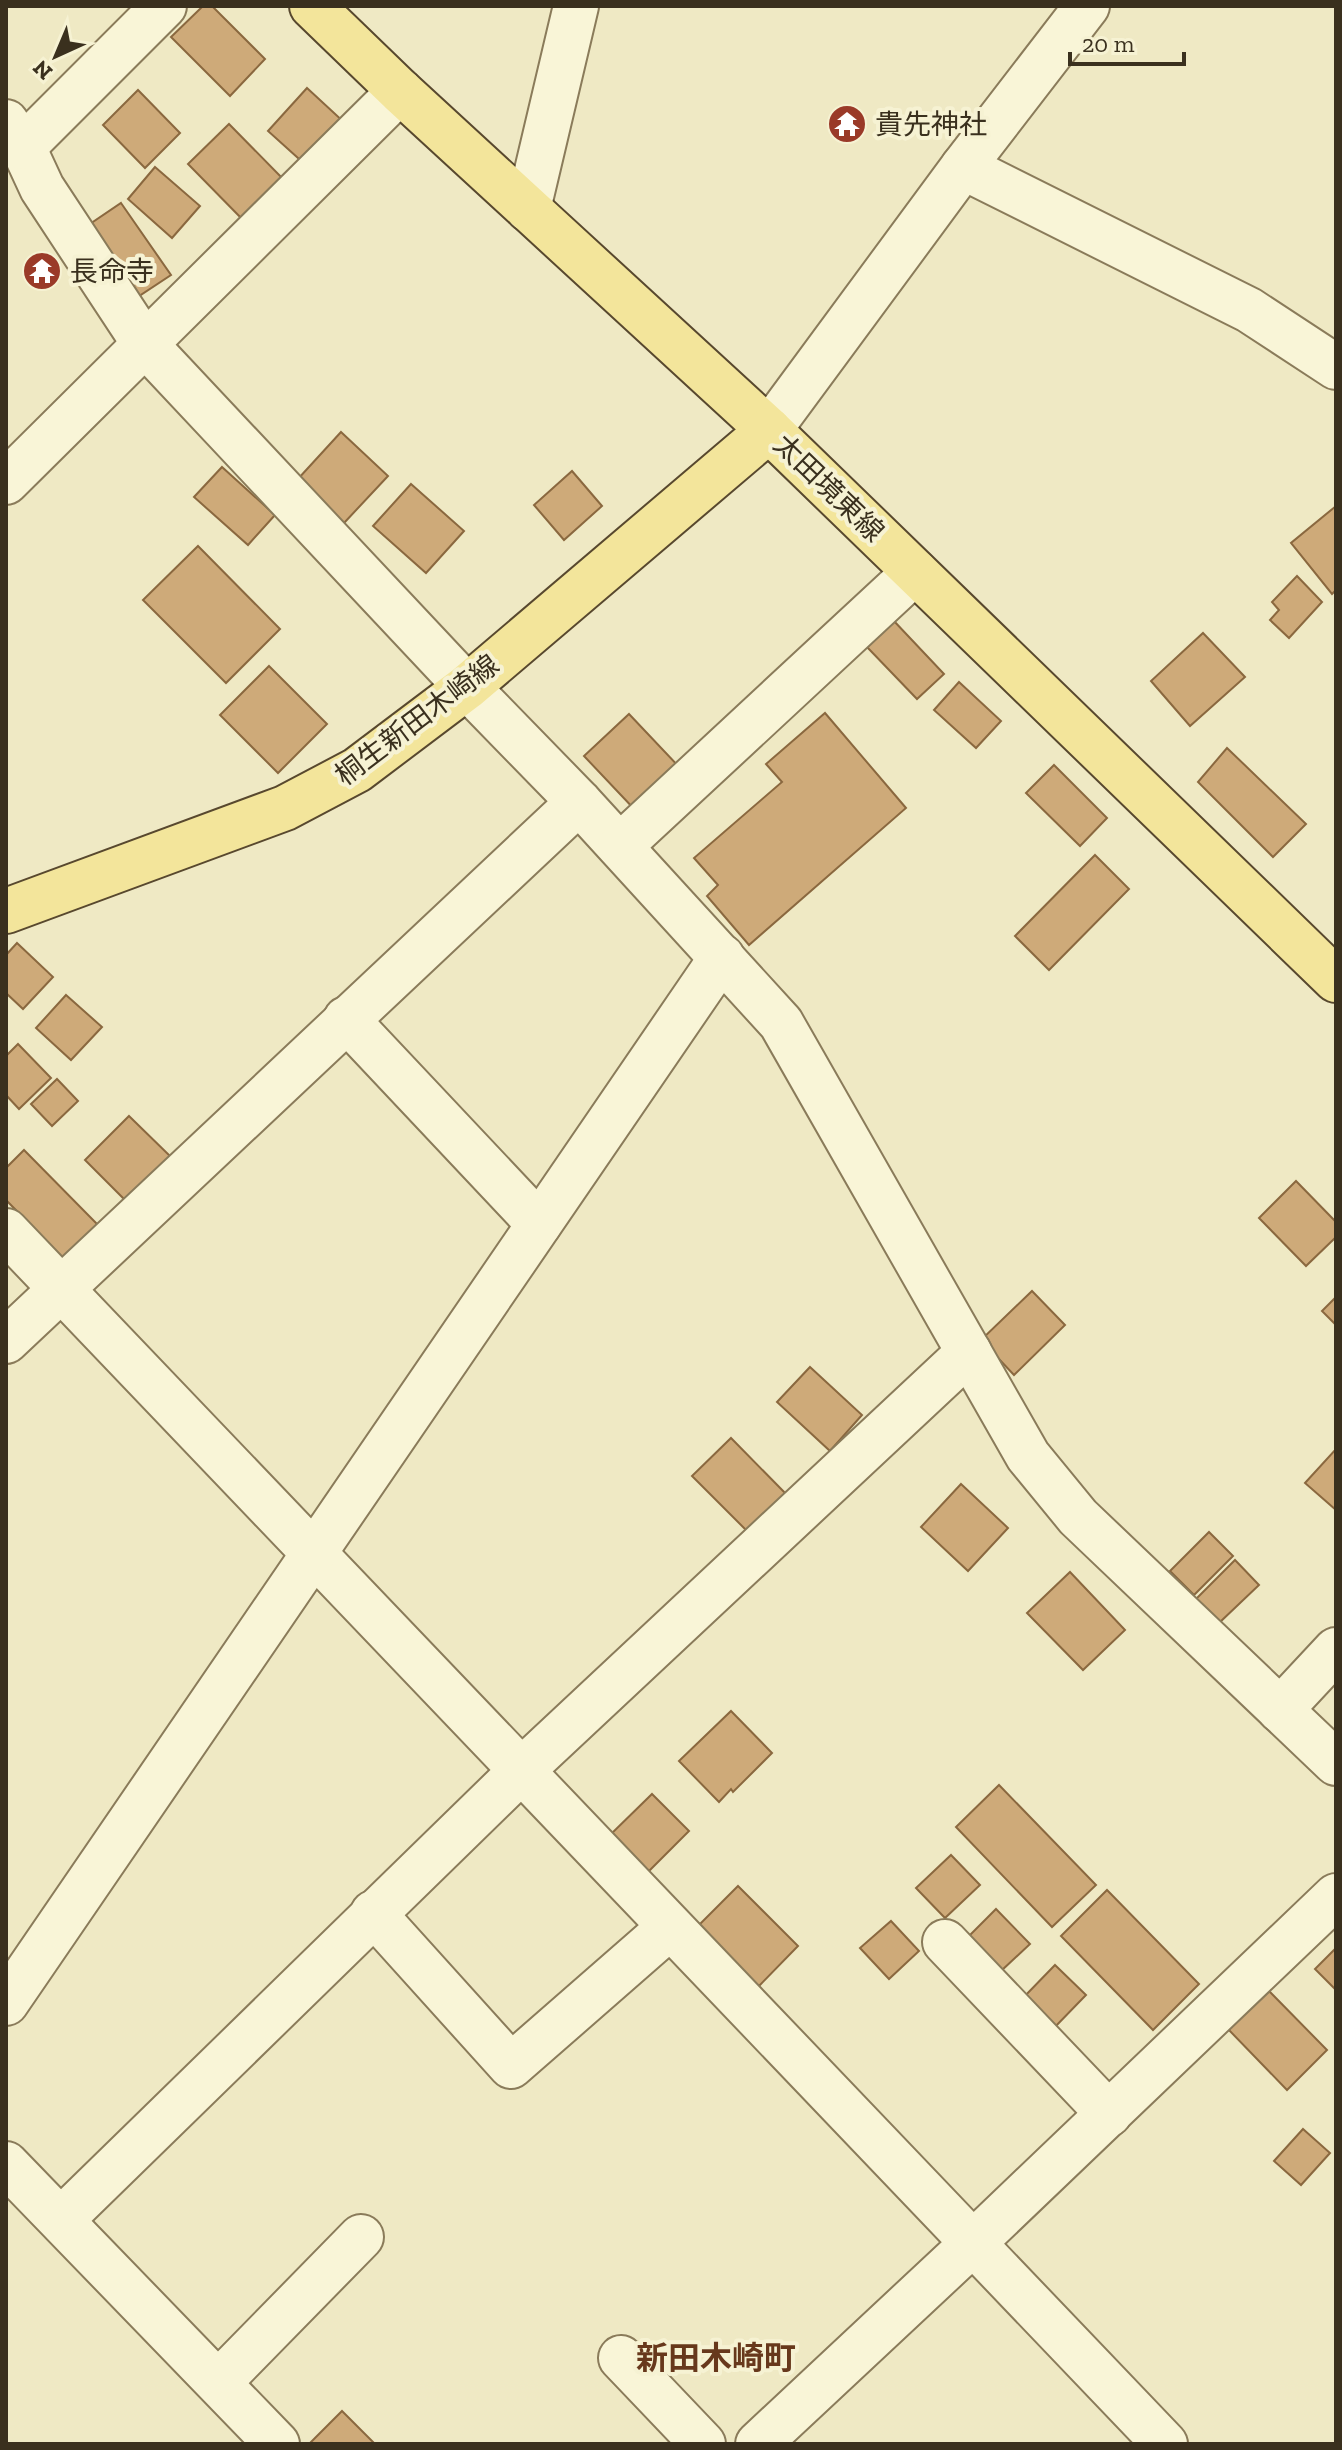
<svg xmlns="http://www.w3.org/2000/svg" width="1342" height="2450" font-family="'Zilla Slab','Noto Sans JP',serif">
<style>
.building{fill:#ceaa79;stroke:#8a683f;stroke-width:2}
.lines{fill:none;stroke-linecap:round;stroke-linejoin:round}
.minor-casing{stroke:#8a7b5a;stroke-width:48}
.major-casing{stroke:#58482e;stroke-width:48}
.minor{stroke:#f9f5d7;stroke-width:44}
.major{stroke:#f3e59b;stroke-width:44}
.labels{text-anchor:middle;dominant-baseline:central;stroke-width:8;stroke-linejoin:round;paint-order:stroke}
.poi-label{font-size:28px;fill:#3a301e;stroke:#f6f2d3;text-anchor:start}
.street-label{font-size:28px;fill:#3a301e;stroke:#f6f2d3}
.quarter-label{font-size:32px;font-weight:bold;fill:#67381c;stroke:#f6f2d3}
</style>
<rect width="100%" height="100%" fill="#efe9c4"/>
<g class="building">
<path d="M 203,6 L 212,6 L 265,59 L 230,96 L 171,37 Z"/>
<path d="M 307,88 L 346,124 L 308,167 L 268,131 Z"/>
<path d="M 138,90 L 180,133 L 145,168 L 103,125 Z"/>
<path d="M 229,124 L 288,184 L 247,224 L 188,164 Z"/>
<path d="M 155,167 L 200,206 L 172,238 L 128,199 Z"/>
<path d="M 121,203 L 171,275 L 133,300 L 84,228 Z"/>
<path d="M 341,432 L 388,476 L 344,523 L 297,480 Z"/>
<path d="M 222,467 L 275,515 L 248,545 L 194,497 Z"/>
<path d="M 572,471 L 602,506 L 564,540 L 534,505 Z"/>
<path d="M 411,484 L 464,531 L 426,573 L 373,526 Z"/>
<path d="M 1336,506 L 1336,590 L 1332,594 L 1291,543 Z"/>
<path d="M 198,546 L 280,629 L 226,683 L 143,600 Z"/>
<path d="M 1297,576 L 1322,602 L 1289,638 L 1270,620 L 1279,610 L 1272,602 Z"/>
<path d="M 893,620 L 944,674 L 917,699 L 866,646 Z"/>
<path d="M 1203,633 L 1245,677 L 1190,726 L 1151,681 Z"/>
<path d="M 269,666 L 327,724 L 278,773 L 220,715 Z"/>
<path d="M 959,682 L 1001,721 L 976,748 L 934,710 Z"/>
<path d="M 825,713 L 906,808 L 749,945 L 707,896 L 718,885 L 694,858 L 782,782 L 766,764 Z"/>
<path d="M 629,714 L 682,770 L 637,812 L 584,756 Z"/>
<path d="M 1227,748 L 1306,824 L 1273,857 L 1198,782 Z"/>
<path d="M 1054,765 L 1107,818 L 1080,846 L 1026,793 Z"/>
<path d="M 1095,855 L 1129,889 L 1049,970 L 1015,936 Z"/>
<path d="M 17,943 L 53,977 L 23,1009 L 6,993 L 6,955 Z"/>
<path d="M 66,995 L 102,1027 L 71,1060 L 36,1028 Z"/>
<path d="M 18,1044 L 51,1078 L 19,1109 L 6,1095 L 6,1056 Z"/>
<path d="M 57,1079 L 78,1101 L 52,1126 L 31,1104 Z"/>
<path d="M 129,1116 L 171,1157 L 127,1202 L 85,1160 Z"/>
<path d="M 24,1150 L 100,1227 L 66,1261 L 6,1200 L 6,1168 Z"/>
<path d="M 1296,1181 L 1336,1222 L 1336,1237 L 1306,1266 L 1259,1218 Z"/>
<path d="M 1032,1291 L 1065,1325 L 1014,1375 L 981,1340 Z"/>
<path d="M 1336,1297 L 1336,1325 L 1322,1311 Z"/>
<path d="M 810,1367 L 862,1415 L 830,1451 L 777,1402 Z"/>
<path d="M 731,1438 L 790,1498 L 752,1536 L 692,1476 Z"/>
<path d="M 1336,1449 L 1336,1510 L 1305,1483 Z"/>
<path d="M 961,1484 L 1008,1528 L 968,1571 L 921,1527 Z"/>
<path d="M 1209,1532 L 1233,1556 L 1194,1595 L 1170,1571 Z"/>
<path d="M 1235,1560 L 1259,1585 L 1219,1623 L 1196,1599 Z"/>
<path d="M 1070,1572 L 1125,1630 L 1083,1670 L 1027,1613 Z"/>
<path d="M 731,1711 L 772,1753 L 733,1792 L 731,1789 L 719,1802 L 679,1761 Z"/>
<path d="M 999,1785 L 1096,1885 L 1052,1927 L 956,1827 Z"/>
<path d="M 652,1794 L 689,1831 L 646,1874 L 609,1836 Z"/>
<path d="M 951,1855 L 980,1885 L 945,1918 L 916,1888 Z"/>
<path d="M 738,1886 L 798,1946 L 757,1988 L 696,1928 Z"/>
<path d="M 1107,1890 L 1199,1984 L 1153,2030 L 1061,1936 Z"/>
<path d="M 996,1909 L 1030,1944 L 1001,1971 L 968,1937 Z"/>
<path d="M 891,1921 L 919,1951 L 889,1979 L 860,1948 Z"/>
<path d="M 1336,1948 L 1336,1990 L 1315,1969 Z"/>
<path d="M 1055,1965 L 1086,1995 L 1051,2031 L 1020,2001 Z"/>
<path d="M 1267,1989 L 1327,2050 L 1287,2090 L 1227,2028 Z"/>
<path d="M 1303,2129 L 1330,2153 L 1301,2185 L 1274,2161 Z"/>
<path d="M 342,2411 L 375,2444 L 309,2444 Z"/>
</g>
<g class="lines">
<g class="minor-casing">
<g id="minor">
<path d="M 6,122 L 23,147 L 42,188 L 144,343 L 467,687 L 579,802 L 781,1023 L 1028,1456 L 1078,1517 L 1336,1763"/>
<path d="M 23,147 L 164,6"/>
<path d="M 963,167 L 1249,310 L 1336,367"/>
<path d="M 528,209 L 576,6"/>
<path d="M 769,430 L 963,167 L 1087,6"/>
<path d="M 6,482 L 400,91"/>
<path d="M 620,846 L 915,572"/>
<path d="M 346,1019 L 539,1224"/>
<path d="M 6,1231 L 1165,2444"/>
<path d="M 6,1341 L 579,802"/>
<path d="M 1280,1710 L 1336,1650"/>
<path d="M 373,1913 L 511,2066 L 670,1927"/>
<path d="M 945,1942 L 1109,2114"/>
<path d="M 6,2003 L 722,957"/>
<path d="M 6,2164 L 277,2444"/>
<path d="M 62,2219 L 521,1771 L 969,1352"/>
<path d="M 621,2358 L 703,2444"/>
<path d="M 219,2382 L 361,2237"/>
<path d="M 758,2444 L 972,2244 L 1336,1896"/>
</g>
</g>
<g class="major-casing">
<g id="major">
<path d="M 312,6 L 400,91 L 769,430 L 1336,980"/>
<path d="M 6,911 L 285,808 L 357,770 L 467,687 L 769,430"/>
</g>
</g>
<use href="#minor" class="minor"/>
<use href="#major" class="major"/>
</g>
<defs>
<g id="temple-disc" transform="scale(2)"><circle r="9.5" fill="#9a3a28" stroke="#f6f2d3"/><path d="M0-6L5-2H3V0L6.5 2.5H4V6H1.5V3h-3V6H-4V2.5H-6.5L-3 0V-2H-5Z" fill="#fff"/></g>
</defs>
<g fill-rule="evenodd">
<use href="#temple-disc" x="847" y="124"/>
<use href="#temple-disc" x="42" y="271"/>
</g>
<g class="labels">
<g class="poi-label">
<text x="875" y="124">貴先神社</text>
<text x="70" y="271">長命寺</text>
</g>
<g class="street-label">
<text transform="translate(829 488) rotate(44)">太田境東線</text>
<text transform="translate(417 720) rotate(-37)">桐生新田木崎線</text>
</g>
<g class="quarter-label">
<text x="716" y="2358">新田木崎町</text>
</g>
</g>
<rect width="1342" height="2450" fill="none" stroke="#3a301e" stroke-width="16"/>
<g transform="translate(56 56) rotate(224)" stroke="#f6f2d3" stroke-width="6" paint-order="stroke">
<path d="M0-6L14 30L0 20L-14 30Z" fill="#3a301e"/>
<text y="-12" font-size="22" font-weight="bold" text-anchor="middle" fill="#3a301e">N</text>
</g>
<path d="M1070 52v12h114v-12" fill="none" stroke="#3a301e" stroke-width="4"/>
<text x="1082" y="52" font-size="24" fill="#3a301e" stroke="#f6f2d3" stroke-width="6" paint-order="stroke">20 m</text>
</svg>
